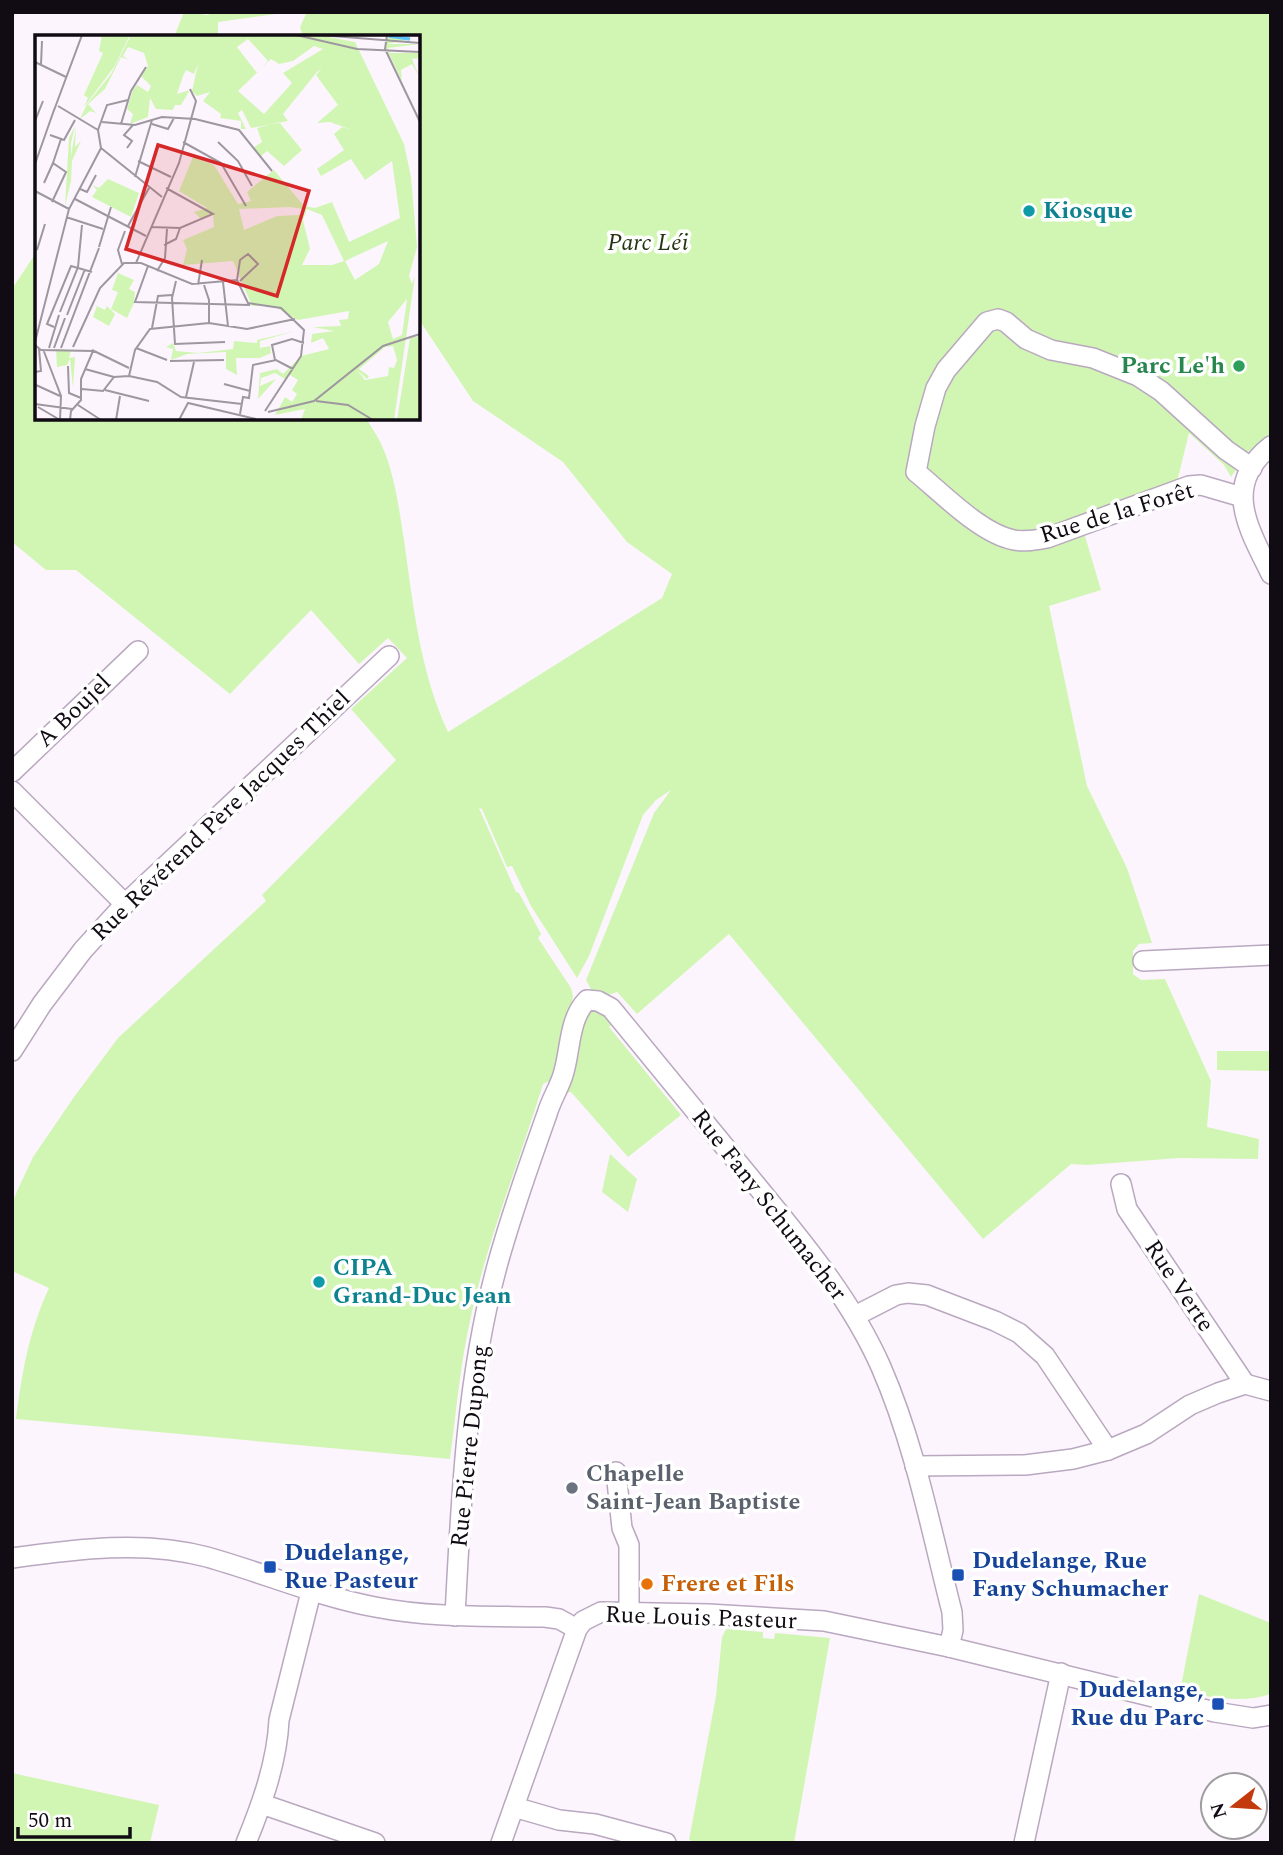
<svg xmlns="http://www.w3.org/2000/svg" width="1283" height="1855" font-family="Spectral,serif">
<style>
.green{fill:#d1f6b3}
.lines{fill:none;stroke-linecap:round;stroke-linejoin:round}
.minor-casing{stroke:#b9a8bf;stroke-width:22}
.minor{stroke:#fff;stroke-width:19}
.culture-dot{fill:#0f9aa8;stroke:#fff;stroke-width:2.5}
.leisure-dot{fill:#2e9e5b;stroke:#fff;stroke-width:2.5}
.worship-dot{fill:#6b7280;stroke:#fff;stroke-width:2.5}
.transit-dot{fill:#1a4fb4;stroke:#fff;stroke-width:2.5}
.food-dot{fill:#e8710a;stroke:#fff;stroke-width:2.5}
.labels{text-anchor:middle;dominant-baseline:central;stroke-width:7;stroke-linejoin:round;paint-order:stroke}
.culture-label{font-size:24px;font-weight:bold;fill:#0d838f;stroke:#fff;text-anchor:start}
.park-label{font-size:24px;font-style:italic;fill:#233512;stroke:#fff}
.leisure-label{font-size:24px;font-weight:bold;fill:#27864d;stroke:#fff;text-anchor:end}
.street-label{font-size:24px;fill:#110b13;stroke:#fff}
.worship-label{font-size:24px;font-weight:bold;fill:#5b616d;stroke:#fff;text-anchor:start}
.transit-label{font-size:24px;font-weight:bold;fill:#164399;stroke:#fff;text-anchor:start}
.food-label{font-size:24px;font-weight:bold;fill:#c56008;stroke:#fff;text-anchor:start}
.inset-river{fill:none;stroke:#62c6fd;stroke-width:3.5}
.inset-road{fill:none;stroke:#9e97a0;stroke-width:2}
.view{fill:#d62828;fill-opacity:0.15;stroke:#d62828;stroke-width:3.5}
.inset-edge{fill:none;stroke:#110b13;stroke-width:3.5}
</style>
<rect width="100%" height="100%" fill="#fcf5fe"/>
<g class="green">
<path d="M 184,12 L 208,15 L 212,12 L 291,12 L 218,22 L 218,37 L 174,37 Z"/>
<path d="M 307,12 L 1271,12 L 1271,433 L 1249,451 L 1231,477 L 1224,465 L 1189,433 L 1177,482 L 1082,526 L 1101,590 L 1049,606 L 1087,786 L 1127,868 L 1152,943 L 1139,944 L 1133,951 L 1133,974 L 1141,980 L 1165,979 L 1211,1081 L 1207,1127 L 1259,1139 L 1258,1159 L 1179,1158 L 1087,1165 L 1071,1164 L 983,1239 L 729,934 L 637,1014 L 617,992 L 605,996 L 593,993 L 586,980 L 654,813 L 671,790 L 656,800 L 643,815 L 589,956 L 577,978 L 531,906 L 512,866 L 507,867 L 482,809 L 479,808 L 516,892 L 519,893 L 541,934 L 538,938 L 571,988 L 573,996 L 559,1076 L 543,1084 C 519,1163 487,1240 470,1321 C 460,1366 456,1413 450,1459 L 16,1419 C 22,1372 29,1331 49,1288 L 12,1271 L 12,1205 L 17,1191 L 33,1157 L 74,1097 L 118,1038 L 266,901 L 262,895 L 396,760 L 351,709 L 407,658 L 388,638 L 359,664 L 311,610 L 230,694 L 76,570 L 46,570 L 12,542 L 12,289 L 37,251 L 37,418 L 366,418 C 371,427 378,436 382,446 C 395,475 399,509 404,540 C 413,604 420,672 448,732 L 662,598 L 672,574 L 627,542 L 563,462 L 473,401 L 418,318 L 418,37 L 303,37 L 300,27 Z"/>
<path d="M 598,1010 L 603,1013 L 612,1024 L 609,1027 L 681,1115 L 628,1157 L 571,1092 L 566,1093 L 579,1023 L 590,1011 Z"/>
<path d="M 1217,1051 L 1271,1051 L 1271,1071 L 1217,1070 Z"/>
<path d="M 610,1154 L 637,1179 L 628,1212 L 602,1192 Z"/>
<path d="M 1199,1594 L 1271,1623 L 1271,1694 C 1241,1704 1210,1697 1180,1691 Z"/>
<path d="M 726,1629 L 763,1632 L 763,1638 L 774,1639 L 775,1633 L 830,1638 L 794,1843 L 700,1843 L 689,1840 L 716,1696 L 722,1637 Z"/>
<path d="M 12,1773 L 159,1805 L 150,1843 L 12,1843 Z"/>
</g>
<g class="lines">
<g class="minor-casing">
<g id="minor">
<path d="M 1271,446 C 1221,485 1249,529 1271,574"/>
<path d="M 1242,497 L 1201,485 L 1189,486 L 1047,538 C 1036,540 1025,542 1014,540 C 981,534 942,493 916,472 L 925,426 L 936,388 L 946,370 L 987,322 L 998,319 L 1006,322 L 1026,339 L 1051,350 L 1093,358 L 1138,376 L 1161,391 L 1226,450 L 1252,468"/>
<path d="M 12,772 L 138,651"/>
<path d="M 12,791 L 125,904"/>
<path d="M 1143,961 L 1271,955"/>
<path d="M 12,1051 L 42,1004 L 83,950 L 125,904 L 389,656"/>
<path d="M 1121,1184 L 1127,1209 L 1245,1384"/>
<path d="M 855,1316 L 896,1295 L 908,1293 L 927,1295 L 995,1321 L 1019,1333 L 1045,1356 L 1108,1450"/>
<path d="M 915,1466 L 1025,1465 L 1073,1459 L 1108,1450 L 1146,1434 L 1190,1405 L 1218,1393 L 1245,1384 L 1271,1391"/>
<path d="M 616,1472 L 622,1528 L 629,1545 L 629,1612"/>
<path d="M 12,1558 C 77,1549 144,1540 207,1557 C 264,1573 317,1596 375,1607 C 431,1618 488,1616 545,1617 L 559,1619 L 577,1629"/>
<path d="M 455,1616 C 461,1501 466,1382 496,1270 C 510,1217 529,1165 547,1114 C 551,1100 559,1088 563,1075 C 571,1050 568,1020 587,1000 L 598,1001 L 611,1008 C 658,1065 705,1123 752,1180 C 800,1239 850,1297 881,1367 C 915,1445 931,1530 952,1612 L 953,1630 L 949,1647"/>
<path d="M 262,1804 L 375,1843"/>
<path d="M 514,1807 L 559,1820 L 595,1824 L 666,1843"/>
<path d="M 246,1843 C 262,1804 277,1762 279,1720 L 311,1592"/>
<path d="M 501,1843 L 577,1629 L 583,1621 L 601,1612 L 708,1614 L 824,1621 L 949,1647 L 1215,1712 L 1253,1718 L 1271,1715"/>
<path d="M 1024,1843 L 1061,1673"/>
</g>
</g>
<use href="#minor" class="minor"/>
</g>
<g class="culture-dot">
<circle cx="1029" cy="211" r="7"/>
<circle cx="319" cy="1282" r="7"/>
</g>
<circle class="leisure-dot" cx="1239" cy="366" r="7"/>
<circle class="worship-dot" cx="572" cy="1488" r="7"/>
<g class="transit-dot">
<rect x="263" y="1560" width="14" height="14" rx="3.5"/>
<rect x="951" y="1568" width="14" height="14" rx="3.5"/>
<rect x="1211" y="1697" width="14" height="14" rx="3.5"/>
</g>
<circle class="food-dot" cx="647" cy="1584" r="7"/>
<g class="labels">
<g class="culture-label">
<text x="1043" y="211">Kiosque</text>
<text x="333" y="1268">CIPA<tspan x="333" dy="28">Grand-Duc Jean</tspan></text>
</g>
<g class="park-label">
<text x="648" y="243">Parc Léi</text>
</g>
<g class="leisure-label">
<text x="1225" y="366">Parc Le'h</text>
</g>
<g class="street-label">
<text transform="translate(1117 513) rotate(-17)">Rue de la Forêt</text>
<text transform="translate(74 711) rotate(-44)">A Boujel</text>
<text transform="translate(221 816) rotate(-44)">Rue Révérend Père Jacques Thiel</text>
<text transform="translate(769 1205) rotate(52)">Rue Fany Schumacher</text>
<text transform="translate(1179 1286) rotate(56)">Rue Verte</text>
<text transform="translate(470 1446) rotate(-84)">Rue Pierre Dupong</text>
<text transform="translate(701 1618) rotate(2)">Rue Louis Pasteur</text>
</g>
<g class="worship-label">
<text x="586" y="1474">Chapelle<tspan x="586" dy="28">Saint-Jean Baptiste</tspan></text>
</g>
<g class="transit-label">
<text x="284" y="1553">Dudelange,<tspan x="284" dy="28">Rue Pasteur</tspan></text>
<text x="972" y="1561">Dudelange, Rue<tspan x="972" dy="28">Fany Schumacher</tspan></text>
<text x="1204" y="1690" text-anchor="end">Dudelange,<tspan x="1204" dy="28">Rue du Parc</tspan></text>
</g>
<g class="food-label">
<text x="661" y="1584">Frere et Fils</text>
</g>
</g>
<g transform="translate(35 35)">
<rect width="385" height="385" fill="#fcf5fe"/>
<path d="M 67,0 L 95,0 L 79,32 L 49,72 L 53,63 L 49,60 L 68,18 L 64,16 ZM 96,0 L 283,0 L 320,7 L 369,109 L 376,142 L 382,212 L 374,241 L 377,249 L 380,241 L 359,385 L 266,385 L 270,374 L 240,380 L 250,362 L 257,367 L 262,359 L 257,355 L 263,345 L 255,340 L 250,344 L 240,338 L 226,343 L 225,351 L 241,344 L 223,364 L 225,338 L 242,334 L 248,339 L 266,321 L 294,314 L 288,303 L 276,308 L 277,299 L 299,296 L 278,292 L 306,291 L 304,285 L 313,284 L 314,276 L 263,285 L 238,271 L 217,271 L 198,226 L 148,230 L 152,214 L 148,205 L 179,192 L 178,180 L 166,184 L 159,177 L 172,173 L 144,156 L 158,122 L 179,130 L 203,169 L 216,166 L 212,157 L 239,135 L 269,171 L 280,173 L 297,167 L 314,207 L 365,183 L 357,126 L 330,145 L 316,124 L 286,141 L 282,134 L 309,115 L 299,99 L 307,92 L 317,95 L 295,87 L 282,88 L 303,70 L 281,40 L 287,33 L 282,37 L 248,79 L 253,86 L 216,93 L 207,75 L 203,78 L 211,94 L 206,94 L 206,86 L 185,83 L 186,79 L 168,66 L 175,57 L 162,61 L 157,56 L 163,29 L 159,39 L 151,35 L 148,41 L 142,59 L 155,55 L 146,70 L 140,70 L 138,75 L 121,74 L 115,63 L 113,82 L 95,89 L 98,79 L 92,74 L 98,55 L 102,50 L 113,57 L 116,51 L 106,41 L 113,31 L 109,18 L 93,12 L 88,21 L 94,25 L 86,22 L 70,54 L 53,69 L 61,78 L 55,76 L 45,84 L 52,69 L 76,39 ZM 213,4 L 233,26 L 222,38 L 202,12 ZM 279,11 L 288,14 L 248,38 L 257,48 L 229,79 L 203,56 L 236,24 L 244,29 L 258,26 ZM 255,172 L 267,174 L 265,180 L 242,181 L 209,195 L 204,174 ZM 272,174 L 287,180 L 309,226 L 297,230 L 267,230 L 275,214 L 268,185 ZM 353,206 L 344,229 L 320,245 L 310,226 ZM 372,264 L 367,300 L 358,304 L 353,287 ZM 358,311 L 362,325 L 359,333 L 354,332 L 353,341 L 330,345 L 322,335 L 332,344 L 334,341 L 324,334 L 350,312 ZM 353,0 L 378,4 L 352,9 L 385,9 L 353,13 L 355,18 L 385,18 L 385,23 L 377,24 L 384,41 L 377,29 L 366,35 L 367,46 L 350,11 ZM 244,87 L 267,115 L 249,131 L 232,116 L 225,122 L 218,113 L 227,107 L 222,93 ZM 40,91 L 36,108 L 36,121 L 41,92 L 40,112 L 46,106 L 37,126 L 36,146 L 30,171 L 34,103 ZM 73,144 L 104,158 L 96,182 L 57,162 L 62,155 L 57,150 L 64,153 ZM 83,238 L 99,245 L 94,254 L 100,257 L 99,268 L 92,283 L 76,274 L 83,257 L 77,255 ZM 62,271 L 70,275 L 72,271 L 80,279 L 74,291 L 58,282 ZM 260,296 L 225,306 L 225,313 L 235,311 L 236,318 L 225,323 L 201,323 L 202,340 L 191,334 L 191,317 L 152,319 L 136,325 L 138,314 L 131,312 L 138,308 L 141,316 L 163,318 L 198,314 L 199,306 L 222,308 L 222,305 ZM 385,301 L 385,385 L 362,385 L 375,303 ZM 21,314 L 36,315 L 34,323 L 40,322 L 38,353 L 35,324 L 32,330 L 22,332 Z" fill="#d1f6b3" fill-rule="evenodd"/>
<path class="inset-river" d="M 354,1 L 375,4"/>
<path class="inset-road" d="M 261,0 L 322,14 L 385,17M 285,0 L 385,8M 352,0 L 350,14 L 385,87M 0,27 L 31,42M 6,29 L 7,6M 18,78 L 47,0M 0,86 L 8,66M 67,87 L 100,90 L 127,82 L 160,84 L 204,95 L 237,136M 86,89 L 96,56 L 111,32M 117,89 L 133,94 L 139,83M 63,95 L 72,70 L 93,65M 15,100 L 29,105 L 40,85M 148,107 L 186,128 L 211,171M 183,107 L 203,126 L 217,151M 66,113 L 127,162M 92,113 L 97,106 L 89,100 L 98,90M 103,126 L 136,142M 0,129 L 19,75M 100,142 L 117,85M 9,148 L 18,128M 45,154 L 52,157 L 61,140M 0,156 L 34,174M 40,164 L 111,201M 17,167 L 31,137 L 18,128 L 26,104M 31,182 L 68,194M 93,191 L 114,153M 116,192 L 145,193 L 178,179 L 131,153M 129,210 L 141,204 L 145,193M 64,212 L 76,172M 2,215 L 10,189M 101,228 L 144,128 L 161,66 L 155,54M 87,229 L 83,215 L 90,196M 113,231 L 100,267 L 215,270M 122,236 L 130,223 L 132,194M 141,246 L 137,263 L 140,309 L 190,307M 205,246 L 223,229 L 213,219 L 205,225 L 202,245 L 213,268 L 246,273 L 269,295 L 266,321 L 230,376M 188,247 L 193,291M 163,250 L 167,225M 169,250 L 174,265 L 174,288M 25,277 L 43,232 L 47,190M 32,280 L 50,234M 19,292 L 12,289 L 36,231 L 57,237M 117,293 L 123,261 L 137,260M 0,307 L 34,174 L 66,113 L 63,95 L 23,71M 0,310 L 6,315 L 58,316 L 46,344 L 46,365 L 36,376 L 35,385M 38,312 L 65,253 L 89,228 L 106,228 L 157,249 L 202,245M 14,313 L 24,280M 19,313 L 30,283M 26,313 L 64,213M 101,313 L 132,325M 8,314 L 26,361 L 25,385M 57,315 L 94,333M 240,325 L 237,310 L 257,304 L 269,308M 135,326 L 189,325M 33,331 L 34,358 L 46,363M 50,334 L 79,342M 0,337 L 6,336 L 4,314M 94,341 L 100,315 L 115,294 L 174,288 L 212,294 L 260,284M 189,349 L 215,356M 1,350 L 25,361M 47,354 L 68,356 L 79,342 L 94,341 L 122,347 L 146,362 L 207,369M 70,355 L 114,366M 151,362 L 159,327M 281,366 L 313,370 L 338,385M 0,369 L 37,374M 43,370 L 66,385M 3,372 L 25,385M 233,377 L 279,366 L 348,311 L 385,299M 205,379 L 208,362 L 214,363 L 218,330 L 241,325 L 258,334M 81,385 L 85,361M 144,385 L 153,368 L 221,384"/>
<path class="view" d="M 123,110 L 274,156 L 242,261 L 91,214 Z"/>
<rect width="385" height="385" class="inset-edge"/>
</g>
<rect width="1283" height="1855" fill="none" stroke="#110b13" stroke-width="28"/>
<g transform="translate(1234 1806) rotate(253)"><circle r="33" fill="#ffffff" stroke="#a09da1" stroke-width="2"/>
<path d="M0-5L12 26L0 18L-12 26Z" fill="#c33a0c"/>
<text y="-10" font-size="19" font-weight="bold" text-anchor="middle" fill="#110b13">N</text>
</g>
<path d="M18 1827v10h112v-10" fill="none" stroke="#110b13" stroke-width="3.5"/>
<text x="28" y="1827" font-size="21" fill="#110b13" stroke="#ffffff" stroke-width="5" paint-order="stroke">50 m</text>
</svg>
